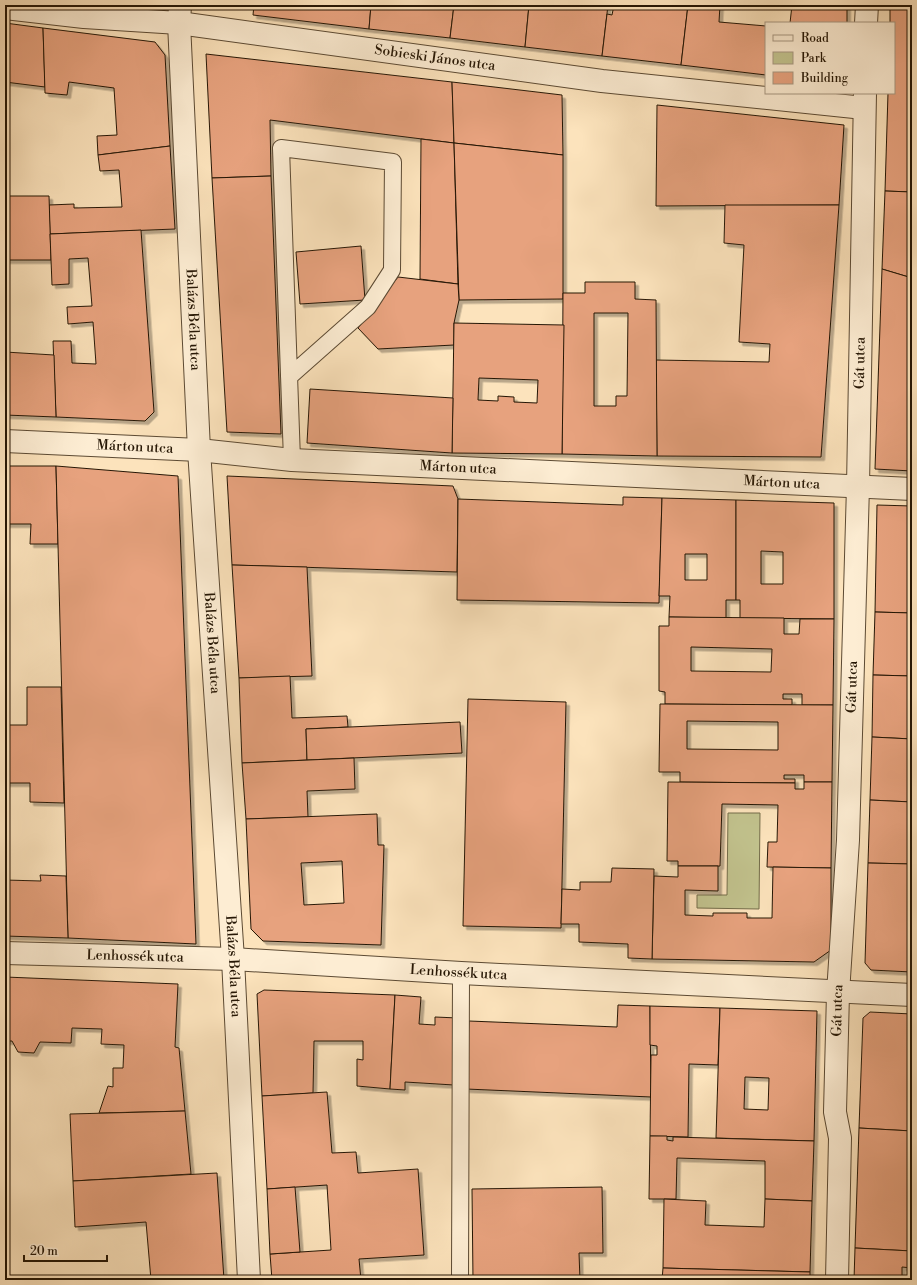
<svg xmlns="http://www.w3.org/2000/svg" width="917" height="1285" font-family="'Libre Bodoni',serif">
<style>
.green{fill:#c2c38e;stroke:#746d4a}
.building{fill:#e7a27e;stroke:#261705;fill-rule:evenodd;filter:url(#shadow)}
.lines{fill:none;stroke-linecap:round;stroke-linejoin:round}
.lane-casing{stroke:#5c4a33;stroke-width:18}
.street-casing{stroke:#5c4a33;stroke-width:24}
.lane{stroke:#fdedd3;stroke-width:16}
.street{stroke:#fdedd3;stroke-width:22}
.labels{text-anchor:middle;dominant-baseline:central;stroke-width:4;stroke-linejoin:round;paint-order:stroke}
.street-label{font-size:14px;fill:#261705;stroke:#fdedd3}
</style>
<defs>
<filter id="shadow"><feDropShadow dx="3.5" dy="3.5" stdDeviation="0" flood-color="#0004"/></filter>
</defs>
<rect width="100%" height="100%" fill="#fce3bc"/>
<filter id="stains"><feTurbulence type="fractalNoise" baseFrequency=".005" numOctaves="4"/><feColorMatrix values="0 0 0 0 .2 0 0 0 0 .09 0 0 0 0 .02 0 0 0 .5 -.17"/></filter>
<radialGradient id="worn" r=".72"><stop offset=".6" stop-color="#630" stop-opacity="0"/><stop offset="1" stop-color="#630" stop-opacity=".3"/></radialGradient>
<path class="green" d="M 728,813 L 760,813 L 759,909 L 697,908 L 697,895 L 727,895 Z"/>
<g class="building">
<path d="M 254,5 L 371,5 L 369,29 L 253,15 Z"/>
<path d="M 371,5 L 454,5 L 450,38 L 369,29 Z"/>
<path d="M 454,5 L 529,5 L 525,47 L 450,38 Z"/>
<path d="M 529,5 L 608,5 L 602,56 L 525,47 Z"/>
<path d="M 612,5 L 688,5 L 681,65 L 602,56 L 607,14 L 612,15 L 614,5 Z"/>
<path d="M 688,5 L 720,5 L 719,22 L 766,26 L 766,75 L 681,65 Z"/>
<path d="M 792,5 L 847,5 L 847,23 L 790,23 Z"/>
<path d="M 900,5 L 912,5 L 912,192 L 885,191 L 888,93 L 894,93 L 894,23 L 890,23 L 890,9 Z"/>
<path d="M 5,23 L 43,28 L 45,87 L 5,82 Z"/>
<path d="M 43,28 L 155,42 L 165,55 L 170,146 L 98,155 L 97,136 L 117,135 L 114,88 L 69,82 L 67,95 L 45,93 Z"/>
<path d="M 206,54 L 452,82 L 454,143 L 270,120 L 271,176 L 212,178 Z"/>
<path d="M 452,82 L 562,95 L 563,155 L 454,143 Z"/>
<path d="M 657,105 L 844,125 L 839,205 L 656,206 Z"/>
<path d="M 421,139 L 454,143 L 458,284 L 420,279 Z"/>
<path d="M 454,143 L 563,155 L 563,299 L 459,300 Z"/>
<path d="M 170,146 L 175,229 L 50,234 L 49,205 L 74,204 L 74,208 L 122,207 L 119,170 L 100,171 L 98,155 Z"/>
<path d="M 271,176 L 281,434 L 227,432 L 212,178 Z"/>
<path d="M 885,191 L 912,192 L 912,278 L 882,269 Z"/>
<path d="M 5,196 L 49,196 L 51,260 L 5,260 Z"/>
<path d="M 725,205 L 839,205 L 821,457 L 657,456 L 656,360 L 769,362 L 770,344 L 739,342 L 744,245 L 724,243 Z"/>
<path d="M 141,230 L 154,412 L 145,421 L 56,417 L 53,341 L 71,341 L 72,363 L 96,364 L 93,322 L 68,324 L 67,307 L 92,306 L 88,258 L 69,259 L 69,284 L 52,285 L 50,234 Z"/>
<path d="M 361,246 L 365,300 L 300,304 L 296,252 Z"/>
<path d="M 882,269 L 912,278 L 912,471 L 875,469 Z"/>
<path d="M 398,277 L 458,284 L 459,300 L 454,323 L 454,345 L 378,349 L 358,328 Z"/>
<path d="M 585,282 L 635,282 L 635,299 L 656,300 L 657,456 L 562,454 L 563,293 L 585,293 ZM 594,313 L 628,313 L 627,396 L 616,396 L 616,406 L 594,406 Z"/>
<path d="M 454,323 L 564,325 L 562,454 L 452,453 ZM 479,378 L 538,380 L 537,403 L 514,402 L 514,397 L 498,396 L 498,401 L 478,400 Z"/>
<path d="M 5,352 L 54,355 L 56,417 L 5,415 Z"/>
<path d="M 310,389 L 453,398 L 452,453 L 307,443 Z"/>
<path d="M 5,466 L 56,466 L 58,544 L 30,544 L 31,524 L 5,524 Z"/>
<path d="M 56,466 L 178,476 L 196,944 L 68,938 Z"/>
<path d="M 227,476 L 453,486 L 458,499 L 457,572 L 232,565 Z"/>
<path d="M 623,497 L 662,498 L 659,603 L 457,600 L 458,499 L 623,505 Z"/>
<path d="M 662,498 L 736,500 L 736,600 L 726,600 L 726,618 L 669,617 L 670,596 L 659,596 ZM 685,554 L 707,554 L 707,580 L 685,580 Z"/>
<path d="M 736,500 L 834,503 L 834,619 L 740,618 L 740,600 L 736,600 ZM 761,551 L 783,552 L 783,584 L 761,584 Z"/>
<path d="M 877,505 L 912,506 L 912,613 L 875,612 Z"/>
<path d="M 232,565 L 307,567 L 312,676 L 239,678 Z"/>
<path d="M 875,612 L 912,613 L 912,676 L 873,675 Z"/>
<path d="M 669,617 L 784,618 L 784,634 L 799,634 L 800,619 L 834,619 L 833,705 L 802,705 L 802,694 L 783,694 L 783,699 L 792,699 L 792,705 L 665,704 L 665,692 L 659,691 L 659,626 L 669,626 ZM 691,647 L 772,649 L 771,672 L 691,671 Z"/>
<path d="M 873,675 L 912,676 L 912,739 L 872,737 Z"/>
<path d="M 290,676 L 292,718 L 347,716 L 348,727 L 306,729 L 307,760 L 242,763 L 239,678 Z"/>
<path d="M 27,687 L 61,687 L 64,803 L 30,802 L 30,783 L 5,783 L 5,725 L 27,725 Z"/>
<path d="M 468,699 L 566,702 L 561,928 L 463,926 Z"/>
<path d="M 660,704 L 833,705 L 832,782 L 804,782 L 804,775 L 784,775 L 784,779 L 795,779 L 795,783 L 680,782 L 680,772 L 659,772 ZM 687,721 L 778,722 L 778,750 L 687,749 Z"/>
<path d="M 460,722 L 462,753 L 307,760 L 306,729 Z"/>
<path d="M 872,737 L 912,739 L 912,802 L 870,800 Z"/>
<path d="M 354,758 L 355,789 L 307,791 L 308,817 L 246,819 L 242,763 Z"/>
<path d="M 668,782 L 795,783 L 795,789 L 804,789 L 804,782 L 832,782 L 831,868 L 767,867 L 768,842 L 777,842 L 778,805 L 722,804 L 720,866 L 678,866 L 678,861 L 667,861 Z"/>
<path d="M 870,800 L 912,802 L 912,864 L 868,863 Z"/>
<path d="M 377,814 L 378,845 L 384,845 L 381,945 L 263,941 L 251,929 L 246,819 ZM 342,861 L 344,903 L 304,905 L 301,863 Z"/>
<path d="M 868,863 L 912,864 L 912,972 L 871,970 L 865,963 Z"/>
<path d="M 678,866 L 718,866 L 718,891 L 685,890 L 685,915 L 713,916 L 713,913 L 747,913 L 747,918 L 772,918 L 773,867 L 831,868 L 831,950 L 814,962 L 652,959 L 654,876 L 678,877 Z"/>
<path d="M 612,868 L 654,869 L 652,959 L 628,958 L 628,944 L 579,942 L 579,924 L 561,924 L 562,889 L 580,890 L 580,882 L 611,882 Z"/>
<path d="M 40,875 L 66,876 L 68,938 L 5,936 L 5,880 L 41,881 Z"/>
<path d="M 5,977 L 178,984 L 175,1047 L 179,1048 L 185,1111 L 99,1113 L 108,1086 L 113,1087 L 113,1068 L 123,1068 L 124,1045 L 101,1044 L 102,1029 L 72,1028 L 71,1043 L 40,1042 L 34,1053 L 18,1052 L 12,1041 L 5,1041 Z"/>
<path d="M 264,990 L 395,995 L 390,1089 L 357,1086 L 357,1059 L 363,1060 L 363,1041 L 314,1041 L 313,1093 L 262,1096 L 257,994 Z"/>
<path d="M 395,995 L 421,997 L 419,1024 L 435,1025 L 435,1017 L 458,1018 L 454,1085 L 405,1082 L 405,1090 L 390,1089 Z"/>
<path d="M 618,1005 L 650,1006 L 651,1097 L 466,1089 L 469,1021 L 617,1027 Z"/>
<path d="M 650,1006 L 720,1008 L 718,1065 L 689,1064 L 688,1137 L 650,1136 L 651,1055 L 657,1055 L 657,1046 L 650,1045 Z"/>
<path d="M 720,1008 L 817,1011 L 814,1141 L 716,1138 ZM 745,1077 L 769,1078 L 768,1110 L 744,1109 Z"/>
<path d="M 870,1012 L 912,1014 L 912,1131 L 859,1128 L 863,1018 Z"/>
<path d="M 327,1092 L 332,1153 L 356,1152 L 358,1173 L 418,1169 L 424,1255 L 359,1259 L 361,1280 L 272,1280 L 270,1254 L 331,1250 L 327,1185 L 267,1189 L 262,1096 Z"/>
<path d="M 185,1111 L 191,1174 L 73,1181 L 70,1114 Z"/>
<path d="M 859,1128 L 912,1131 L 912,1251 L 855,1248 Z"/>
<path d="M 650,1136 L 667,1136 L 667,1140 L 673,1141 L 673,1137 L 814,1141 L 812,1201 L 765,1199 L 765,1161 L 677,1158 L 676,1199 L 649,1199 Z"/>
<path d="M 217,1173 L 224,1280 L 151,1280 L 146,1222 L 75,1227 L 73,1181 Z"/>
<path d="M 295,1187 L 300,1252 L 270,1254 L 267,1189 Z"/>
<path d="M 602,1187 L 603,1253 L 579,1253 L 580,1280 L 473,1280 L 472,1189 Z"/>
<path d="M 664,1199 L 706,1201 L 705,1225 L 764,1227 L 765,1199 L 812,1201 L 810,1272 L 663,1268 Z"/>
<path d="M 855,1248 L 912,1251 L 912,1268 L 902,1267 L 902,1280 L 854,1280 Z"/>
<path d="M 663,1268 L 810,1272 L 810,1280 L 662,1280 Z"/>
</g>
<g class="lines">
<g class="lane-casing">
<g id="lane">
<path d="M 289,377 L 368,307 L 392,270 L 393,162 L 281,148 L 292,460"/>
<path d="M 460,1280 L 461,973"/>
</g>
</g>
<g class="street-casing">
<g id="street">
<path id="s1" d="M 180,5 L 179,23 L 199,450 L 233,959 L 249,1280"/>
<path id="s2" d="M 5,8 L 84,17 L 179,23 L 602,81 L 864,108"/>
<path d="M 866,23 L 867,5"/>
<path id="s3" d="M 5,441 L 199,450 L 292,460 L 912,489"/>
<path id="s4" d="M 5,953 L 233,959 L 461,973 L 912,995"/>
<path id="s5" d="M 837,1280 L 840,1138 L 835,1112 L 838,993 L 848,840 L 858,486 L 865,93"/>
</g>
</g>
<use href="#lane" class="lane"/>
<use href="#street" class="street"/>
</g>
<g class="labels">
<g class="street-label">
<text stroke="none"><textPath href="#s2" startOffset="433">Sobieski János utca</textPath></text>
<text stroke="none"><textPath href="#s1" startOffset="315">Balázs Béla utca</textPath></text>
<text stroke="none"><textPath href="#s5" startOffset="918">Gát utca</textPath></text>
<text stroke="none"><textPath href="#s3" startOffset="130">Márton utca</textPath></text>
<text stroke="none"><textPath href="#s3" startOffset="454">Márton utca</textPath></text>
<text stroke="none"><textPath href="#s3" startOffset="778">Márton utca</textPath></text>
<text stroke="none"><textPath href="#s1" startOffset="639">Balázs Béla utca</textPath></text>
<text stroke="none"><textPath href="#s5" startOffset="594">Gát utca</textPath></text>
<text stroke="none"><textPath href="#s4" startOffset="130">Lenhossék utca</textPath></text>
<text stroke="none"><textPath href="#s1" startOffset="963">Balázs Béla utca</textPath></text>
<text stroke="none"><textPath href="#s4" startOffset="454">Lenhossék utca</textPath></text>
<text stroke="none"><textPath href="#s5" startOffset="270">Gát utca</textPath></text>
</g>
</g>
<rect width="917" height="1285" fill="none" stroke="#fce3bc" stroke-width="20"/>
<rect x="6" y="6" width="905" height="1273" fill="none" stroke="#261705" stroke-width="2"/>
<rect x="10" y="10" width="897" height="1265" fill="none" stroke="#261705"/>
<rect x="765" y="22" width="130" height="72" fill="#fdedd3" stroke="#a79781"/>
<rect x="773" y="35" width="20" height="6" fill="#fdedd3" stroke="#a79781"/>
<text x="801" y="42" font-size="12" fill="#261705">Road</text>
<rect x="773" y="52" width="20" height="12" fill="#c2c38e" stroke="#a79781"/>
<text x="801" y="62" font-size="12" fill="#261705">Park</text>
<rect x="773" y="72" width="20" height="12" fill="#e7a27e" stroke="#a79781"/>
<text x="801" y="82" font-size="12" fill="#261705">Building</text>
<path d="M24 1255v6h83v-6" fill="none" stroke="#261705" stroke-width="2"/>
<text x="30" y="1255" font-size="12" fill="#261705" stroke="#fdedd3" stroke-width="3" paint-order="stroke">20 m</text>
<rect width="100%" height="100%" filter="url(#stains)"/>
<rect width="100%" height="100%" fill="url(#worn)"/>
</svg>
